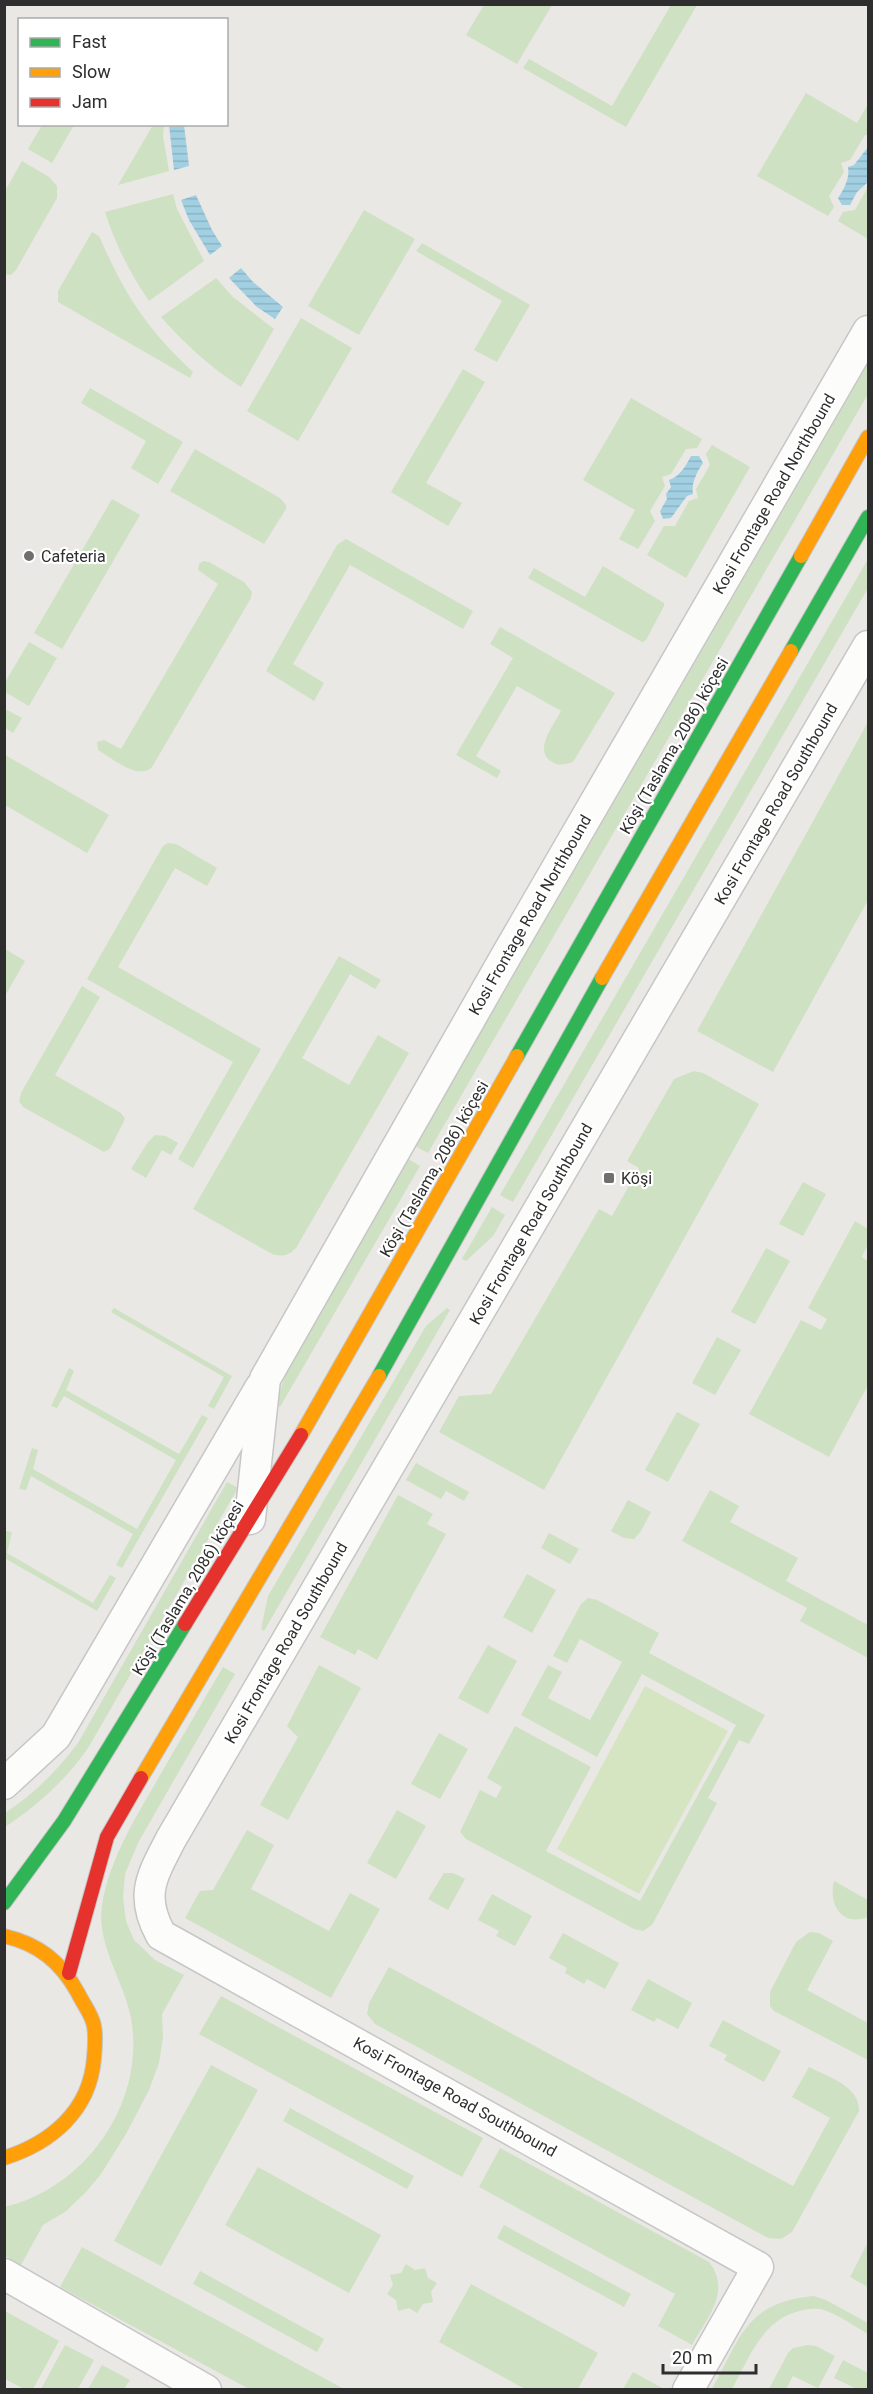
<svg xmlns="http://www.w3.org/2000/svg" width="873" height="2394" font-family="Roboto,sans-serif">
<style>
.grass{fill:#cee1c2}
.pitch{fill:#d6e5c1}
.water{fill:url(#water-rules)}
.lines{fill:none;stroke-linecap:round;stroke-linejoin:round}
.street-casing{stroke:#c7c6c7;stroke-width:33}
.fast-casing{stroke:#c6c5c4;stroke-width:16}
.slow-casing{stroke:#c6c5c4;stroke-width:16}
.jam-casing{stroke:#c6c5c4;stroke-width:16}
.street{stroke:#fcfcfb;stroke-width:30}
.fast{stroke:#30b455;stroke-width:14}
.slow{stroke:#ff9f0a;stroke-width:14}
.jam{stroke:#e5322d;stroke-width:14}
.poi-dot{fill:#706f6e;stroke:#fff;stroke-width:2}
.labels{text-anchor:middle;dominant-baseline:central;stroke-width:4.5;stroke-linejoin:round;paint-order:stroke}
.street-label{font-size:16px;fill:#2e2e2e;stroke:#fff}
.poi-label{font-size:16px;fill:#2e2e2e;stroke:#fff;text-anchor:start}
</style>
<defs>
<pattern id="water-rules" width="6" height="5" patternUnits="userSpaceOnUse" patternTransform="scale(1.5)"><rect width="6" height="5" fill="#a2d0e2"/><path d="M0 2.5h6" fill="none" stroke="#8cb3c2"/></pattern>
</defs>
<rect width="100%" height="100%" fill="#eae8e5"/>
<g class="grass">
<path d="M 484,5 L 484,4 L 552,5 L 517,64 L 466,35 Z"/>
<path d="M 671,5 L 697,5 L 626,127 L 523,68 L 529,59 L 612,106 Z"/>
<path d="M 806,93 L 857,123 L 868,104 L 868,135 L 865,135 L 850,160 L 841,163 L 844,172 L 829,196 L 834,207 L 828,216 L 757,176 Z"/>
<path d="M 42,125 L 74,125 L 52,163 L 28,149 Z"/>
<path d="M 153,125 L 164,125 L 163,136 L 169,171 L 118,185 Z"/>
<path d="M 22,161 L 49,177 L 57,186 L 57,198 L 16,270 L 11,275 L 5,274 L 5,191 Z"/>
<path d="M 868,187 L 868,239 L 838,221 L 843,212 L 855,210 Z"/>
<path d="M 173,194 L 177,209 L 204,261 L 149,301 C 130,273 115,244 105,212 Z"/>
<path d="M 364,210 L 415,239 L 359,335 L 308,306 Z"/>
<path d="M 92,232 L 99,236 C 125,295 146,328 193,372 L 190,378 L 58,302 L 58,291 Z"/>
<path d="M 422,243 L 530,305 L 497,362 L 474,350 L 502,301 L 416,251 Z"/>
<path d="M 216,278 L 233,297 L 274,329 L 241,387 C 210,367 185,344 161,317 Z"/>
<path d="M 301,318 L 352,348 L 298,441 L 247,411 Z"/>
<path d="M 868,364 L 868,394 L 428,1153 L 415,1146 Z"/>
<path d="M 463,369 L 485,382 L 426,483 L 462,503 L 448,526 L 391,492 Z"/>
<path d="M 90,388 L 183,442 L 158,484 L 131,468 L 146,441 L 81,403 Z"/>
<path d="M 631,398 L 702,439 L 697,448 L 686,449 L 671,474 L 662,477 L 665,486 L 650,511 L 655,521 L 638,549 L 619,539 L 635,510 L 583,480 Z"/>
<path d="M 712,445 L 750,467 L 686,578 L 647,555 L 664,526 L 675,526 L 689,501 L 698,498 L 696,489 L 710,465 L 706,454 Z"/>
<path d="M 195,449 L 280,498 L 286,505 L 286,509 L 264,544 L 170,491 Z"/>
<path d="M 112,499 L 140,515 L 62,649 L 34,633 Z"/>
<path d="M 346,539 L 473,611 L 463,629 L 350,565 L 293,664 L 324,683 L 314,701 L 266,671 L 337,545 Z"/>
<path d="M 868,559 L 868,588 L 513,1202 L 500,1195 Z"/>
<path d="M 203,561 L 209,562 L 244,582 L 252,592 L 251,598 L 152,767 C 138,781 112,758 98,750 L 97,742 L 104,740 L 121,749 L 218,584 L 198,570 L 199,564 Z"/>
<path d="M 603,566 L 664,603 L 664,606 L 646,640 L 642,642 L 528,578 L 534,568 L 585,597 Z"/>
<path d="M 500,627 L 615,693 L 573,762 C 566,764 561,766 554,763 C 531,752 554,725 561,711 L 517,686 L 476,756 L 501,771 L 497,778 L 456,755 L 513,658 L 490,644 Z"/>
<path d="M 29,642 L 57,658 L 29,706 L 5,692 L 4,684 Z"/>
<path d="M 5,709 L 22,718 L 13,733 L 5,728 Z"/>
<path d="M 868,722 L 868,900 L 773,1072 L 697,1031 Z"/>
<path d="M 5,755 L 109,815 L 87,853 L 5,805 Z"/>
<path d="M 168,843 L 176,844 L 217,868 L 207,886 L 175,868 L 118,967 L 261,1049 L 193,1168 L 178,1159 L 233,1062 L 87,979 L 163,846 Z"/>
<path d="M 5,949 L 25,961 L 5,996 Z"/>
<path d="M 339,956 L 381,980 L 375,989 L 350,974 L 302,1058 L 349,1085 L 378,1035 L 409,1053 L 296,1248 C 288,1256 283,1257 272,1254 L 193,1209 Z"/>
<path d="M 82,986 L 100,997 L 55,1075 L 121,1113 L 125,1119 L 110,1149 L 104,1152 L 23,1107 L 19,1101 L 21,1093 Z"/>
<path d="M 694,1071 L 703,1073 L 759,1104 L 544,1490 L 439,1432 L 459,1396 L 491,1394 L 599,1209 L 612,1216 L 639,1168 L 627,1161 L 674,1079 Z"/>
<path d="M 155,1135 L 166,1136 L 178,1143 L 171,1155 L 162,1150 L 146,1178 L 131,1169 L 148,1142 Z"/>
<path d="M 407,1158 L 420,1166 L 280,1407 L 277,1406 L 281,1388 L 292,1356 Z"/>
<path d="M 803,1182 L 826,1194 L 803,1236 L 779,1224 Z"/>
<path d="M 492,1207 L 505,1215 L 493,1236 L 466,1261 L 462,1259 Z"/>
<path d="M 855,1221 L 868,1229 L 868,1244 L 862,1257 L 868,1261 L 868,1385 L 829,1457 L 749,1414 L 801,1320 L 821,1330 L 827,1319 L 808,1308 Z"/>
<path d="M 766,1248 L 790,1261 L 755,1324 L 731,1312 Z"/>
<path d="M 114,1308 L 232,1376 L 214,1409 L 208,1406 L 224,1377 L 111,1312 Z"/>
<path d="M 447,1308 L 450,1310 L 264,1631 L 261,1629 L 268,1596 L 426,1326 Z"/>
<path d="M 717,1337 L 741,1350 L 715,1395 L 692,1383 Z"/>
<path d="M 69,1368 L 74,1371 L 66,1390 L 179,1454 L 202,1415 L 208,1418 L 122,1568 L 116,1565 L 133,1534 L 31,1476 L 26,1490 L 19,1489 L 32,1448 L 38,1450 L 33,1469 L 137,1529 L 176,1460 L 64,1396 L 57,1408 L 51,1406 Z"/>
<path d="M 677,1412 L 700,1424 L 668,1482 L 645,1470 Z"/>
<path d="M 416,1463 L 469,1492 L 464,1501 L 446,1491 L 441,1499 L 406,1480 Z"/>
<path d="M 227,1482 L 238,1488 L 88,1748 C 65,1781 38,1805 5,1827 L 5,1813 C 34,1794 57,1771 78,1743 Z"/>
<path d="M 710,1490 L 739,1506 L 730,1522 L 798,1558 L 786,1581 L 868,1625 L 868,1658 L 800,1621 L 807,1608 L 682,1541 Z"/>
<path d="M 398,1495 L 433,1514 L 427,1524 L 446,1534 L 377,1660 L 358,1649 L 355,1655 L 320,1637 Z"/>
<path d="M 628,1500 L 651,1512 L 641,1531 L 634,1539 L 624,1538 L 611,1531 Z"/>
<path d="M 6,1531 L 12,1532 L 7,1553 L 93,1603 L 110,1575 L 116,1578 L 97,1611 L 6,1559 L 5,1562 Z"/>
<path d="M 549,1533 L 579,1549 L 570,1564 L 541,1548 Z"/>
<path d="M 527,1574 L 556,1590 L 532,1633 L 503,1617 Z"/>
<path d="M 588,1598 L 597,1600 L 659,1633 L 649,1653 L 765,1715 L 749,1744 L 739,1740 L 708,1798 L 717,1803 L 652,1925 L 643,1931 L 634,1929 L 466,1839 L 460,1832 L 480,1790 L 496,1798 L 502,1787 L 487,1778 L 515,1726 L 591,1767 L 546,1851 L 640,1901 L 736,1725 L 642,1674 L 597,1757 L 521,1715 L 548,1665 L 562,1672 L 548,1698 L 590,1720 L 622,1662 L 580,1639 L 567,1663 L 553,1656 L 581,1604 Z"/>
<path d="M 488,1645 L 517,1661 L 488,1714 L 458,1698 Z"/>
<path d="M 319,1665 L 361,1688 L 288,1820 L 260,1805 L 298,1737 L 287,1726 Z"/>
<path d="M 223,1667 L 235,1674 L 139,1841 L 125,1874 L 123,1898 L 126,1921 L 134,1940 L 155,1960 L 184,1975 L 162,2014 L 163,2037 L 159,2063 L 149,2090 L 126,2134 L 101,2174 L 86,2192 L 65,2212 L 43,2225 L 21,2265 L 5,2256 L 4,2207 C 86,2188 146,2102 131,2018 C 124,1981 96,1944 102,1905 C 110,1858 136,1817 159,1777 C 180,1740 202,1703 223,1667 Z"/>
<path d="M 439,1733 L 468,1749 L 440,1799 L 411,1784 Z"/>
<path d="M 397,1810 L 426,1826 L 396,1879 L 367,1863 Z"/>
<path d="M 247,1830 L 274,1845 L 251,1889 L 329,1931 L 350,1893 L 380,1909 L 331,1998 L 185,1918 L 200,1891 L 213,1890 Z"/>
<path d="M 444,1873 L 453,1873 L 465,1879 L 448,1910 L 428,1899 Z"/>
<path d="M 834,1881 L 868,1900 L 868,1917 C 842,1927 828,1905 834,1881 Z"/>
<path d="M 492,1894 L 532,1916 L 515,1946 L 496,1936 L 499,1931 L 478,1920 Z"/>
<path d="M 810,1932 L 819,1933 L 833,1941 L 807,1990 L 868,2023 L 868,2060 L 774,2011 L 770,2006 L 770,1992 L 796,1942 Z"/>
<path d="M 563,1933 L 619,1963 L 605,1989 L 587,1979 L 584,1984 L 565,1973 L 567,1968 L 549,1958 Z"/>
<path d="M 389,1967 L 793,2186 L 830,2118 L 792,2097 L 809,2067 C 828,2077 860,2086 859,2111 L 792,2232 L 781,2239 L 768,2238 L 375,2024 L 367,2014 L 369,2003 Z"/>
<path d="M 648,1979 L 692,2003 L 678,2029 L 657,2018 L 654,2022 L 631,2010 Z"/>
<path d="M 221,1996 L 483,2138 L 462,2177 L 199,2034 Z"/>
<path d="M 723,2020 L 781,2051 L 764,2082 L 724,2060 L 727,2055 L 709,2046 Z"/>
<path d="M 211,2065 L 258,2090 L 161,2266 L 114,2241 Z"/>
<path d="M 290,2108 L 414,2176 L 407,2189 L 283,2121 Z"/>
<path d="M 500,2148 L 709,2262 C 732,2291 707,2318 692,2345 L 658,2326 L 675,2294 L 479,2187 Z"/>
<path d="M 258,2167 L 381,2235 L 349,2293 L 225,2225 Z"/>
<path d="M 504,2225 L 631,2294 L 624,2307 L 497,2238 Z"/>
<path d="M 868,2242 L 868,2287 L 850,2277 Z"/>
<path d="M 82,2247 L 344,2389 L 249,2389 L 60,2287 Z"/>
<path d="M 406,2264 L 415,2270 L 425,2268 L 428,2278 L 437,2283 L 431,2292 L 433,2302 L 423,2304 L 417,2313 L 409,2308 L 398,2311 L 396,2300 L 387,2294 L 393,2285 L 390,2275 L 401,2273 Z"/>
<path d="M 200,2271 L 324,2339 L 317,2352 L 193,2284 Z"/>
<path d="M 471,2284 L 598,2353 L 578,2389 L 525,2389 L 439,2342 Z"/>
<path d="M 814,2296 L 826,2300 L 868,2323 L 868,2334 C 854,2326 838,2314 823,2310 C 818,2308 810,2309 804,2310 C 763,2317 750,2357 732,2389 L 712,2389 C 741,2337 746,2302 814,2296 Z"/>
<path d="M 5,2311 L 59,2341 L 33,2389 L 24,2389 L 5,2379 Z"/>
<path d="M 65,2345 L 94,2360 L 78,2389 L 41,2389 Z"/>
<path d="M 808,2345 L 816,2346 L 835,2356 L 818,2388 L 793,2376 L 786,2389 L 769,2389 L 788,2353 L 793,2348 Z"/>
<path d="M 843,2360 L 868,2373 L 868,2389 L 857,2389 L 834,2378 Z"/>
<path d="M 102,2365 L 130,2380 L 124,2389 L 88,2389 Z"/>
<path d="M 633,2372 L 664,2389 L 623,2389 Z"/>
</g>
<path class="pitch" d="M 645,1686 L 728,1731 L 639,1894 L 557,1849 Z"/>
<g class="water">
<path d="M 169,125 L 184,125 L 189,166 L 174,170 Z"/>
<path d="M 868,147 L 868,182 L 857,192 L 850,205 L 842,205 L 838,198 C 844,189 850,178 848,167 L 854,165 Z"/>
<path d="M 196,195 L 212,230 L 222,246 L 210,255 L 189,220 L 181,200 Z"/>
<path d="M 241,268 L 253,282 L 283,307 L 275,319 L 257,307 L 229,278 Z"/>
<path d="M 691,456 L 699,456 L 703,463 C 697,472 691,483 693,494 L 687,496 L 671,518 L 663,519 L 660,511 L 667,499 L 666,494 L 671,487 L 669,480 C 679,477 686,466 691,456 Z"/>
</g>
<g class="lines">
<g class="street-casing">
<g id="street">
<path d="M 250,1519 L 265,1379 L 506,956 L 868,331"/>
<path d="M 4,1784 L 56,1736 L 260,1388"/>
<path d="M 4,2274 L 206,2390"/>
<path d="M 688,2390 L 758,2267 L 161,1935 C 139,1895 152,1876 171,1839 L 868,646"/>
</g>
</g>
<g class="fast-casing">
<g id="fast">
<path d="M 791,651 L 868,517"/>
<path d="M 517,1056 L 801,556"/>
<path d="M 379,1376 L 602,978"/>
<path d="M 4,1903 L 64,1821 L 185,1624"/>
</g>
</g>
<g class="slow-casing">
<g id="slow">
<path d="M 801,556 L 868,437"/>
<path d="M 602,978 L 791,651"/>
<path d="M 301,1435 L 517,1056"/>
<path d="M 141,1778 L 379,1376"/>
<path d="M 4,1936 C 39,1944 61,1962 78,1993 C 83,2004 92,2014 94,2026 C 96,2036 95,2048 94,2058 C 90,2111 51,2143 4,2158"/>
</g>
</g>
<g class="jam-casing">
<g id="jam">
<path d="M 185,1624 L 301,1435"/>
<path d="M 69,1973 L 107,1837 L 141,1778"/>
</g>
</g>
<use href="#street" class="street"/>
<use href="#fast" class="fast"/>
<use href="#slow" class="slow"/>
<use href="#jam" class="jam"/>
</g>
<g class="poi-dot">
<circle cx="29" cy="556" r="6"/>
<rect x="603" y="1172" width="12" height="12" rx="3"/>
</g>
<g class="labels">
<g class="street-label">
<text transform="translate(774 494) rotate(-60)">Kosi Frontage Road Northbound</text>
<text transform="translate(674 746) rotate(-60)">Köşi (Taslama, 2086) köçesi</text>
<text transform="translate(776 804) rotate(-60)">Kosi Frontage Road Southbound</text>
<text transform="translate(530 915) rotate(-60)">Kosi Frontage Road Northbound</text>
<text transform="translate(434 1169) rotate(-60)">Köşi (Taslama, 2086) köçesi</text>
<text transform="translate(531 1224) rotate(-60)">Kosi Frontage Road Southbound</text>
<text transform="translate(188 1588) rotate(-59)">Köşi (Taslama, 2086) köçesi</text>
<text transform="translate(286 1643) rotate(-60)">Kosi Frontage Road Southbound</text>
<text transform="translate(455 2097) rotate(29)">Kosi Frontage Road Southbound</text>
</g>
<g class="poi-label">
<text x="41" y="556">Cafeteria</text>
<text x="621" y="1178">Köşi</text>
</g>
</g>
<rect width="873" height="2394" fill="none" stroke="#2e2e2e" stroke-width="12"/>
<rect x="18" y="18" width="210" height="108" fill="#ffffff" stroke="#ababab" stroke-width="1.5"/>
<rect x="30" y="38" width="30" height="9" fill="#30b455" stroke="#ababab" stroke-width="1.5"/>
<text x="72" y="48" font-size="18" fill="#2e2e2e">Fast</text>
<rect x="30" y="68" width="30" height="9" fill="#ff9f0a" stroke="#ababab" stroke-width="1.5"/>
<text x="72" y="78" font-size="18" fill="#2e2e2e">Slow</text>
<rect x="30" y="98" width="30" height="9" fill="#e5322d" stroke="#ababab" stroke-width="1.5"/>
<text x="72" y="108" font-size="18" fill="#2e2e2e">Jam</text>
<path d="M663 2364v9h93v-9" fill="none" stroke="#2e2e2e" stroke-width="3"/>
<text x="672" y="2364" font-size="18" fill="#2e2e2e" stroke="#ffffff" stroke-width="4.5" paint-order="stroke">20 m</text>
</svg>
